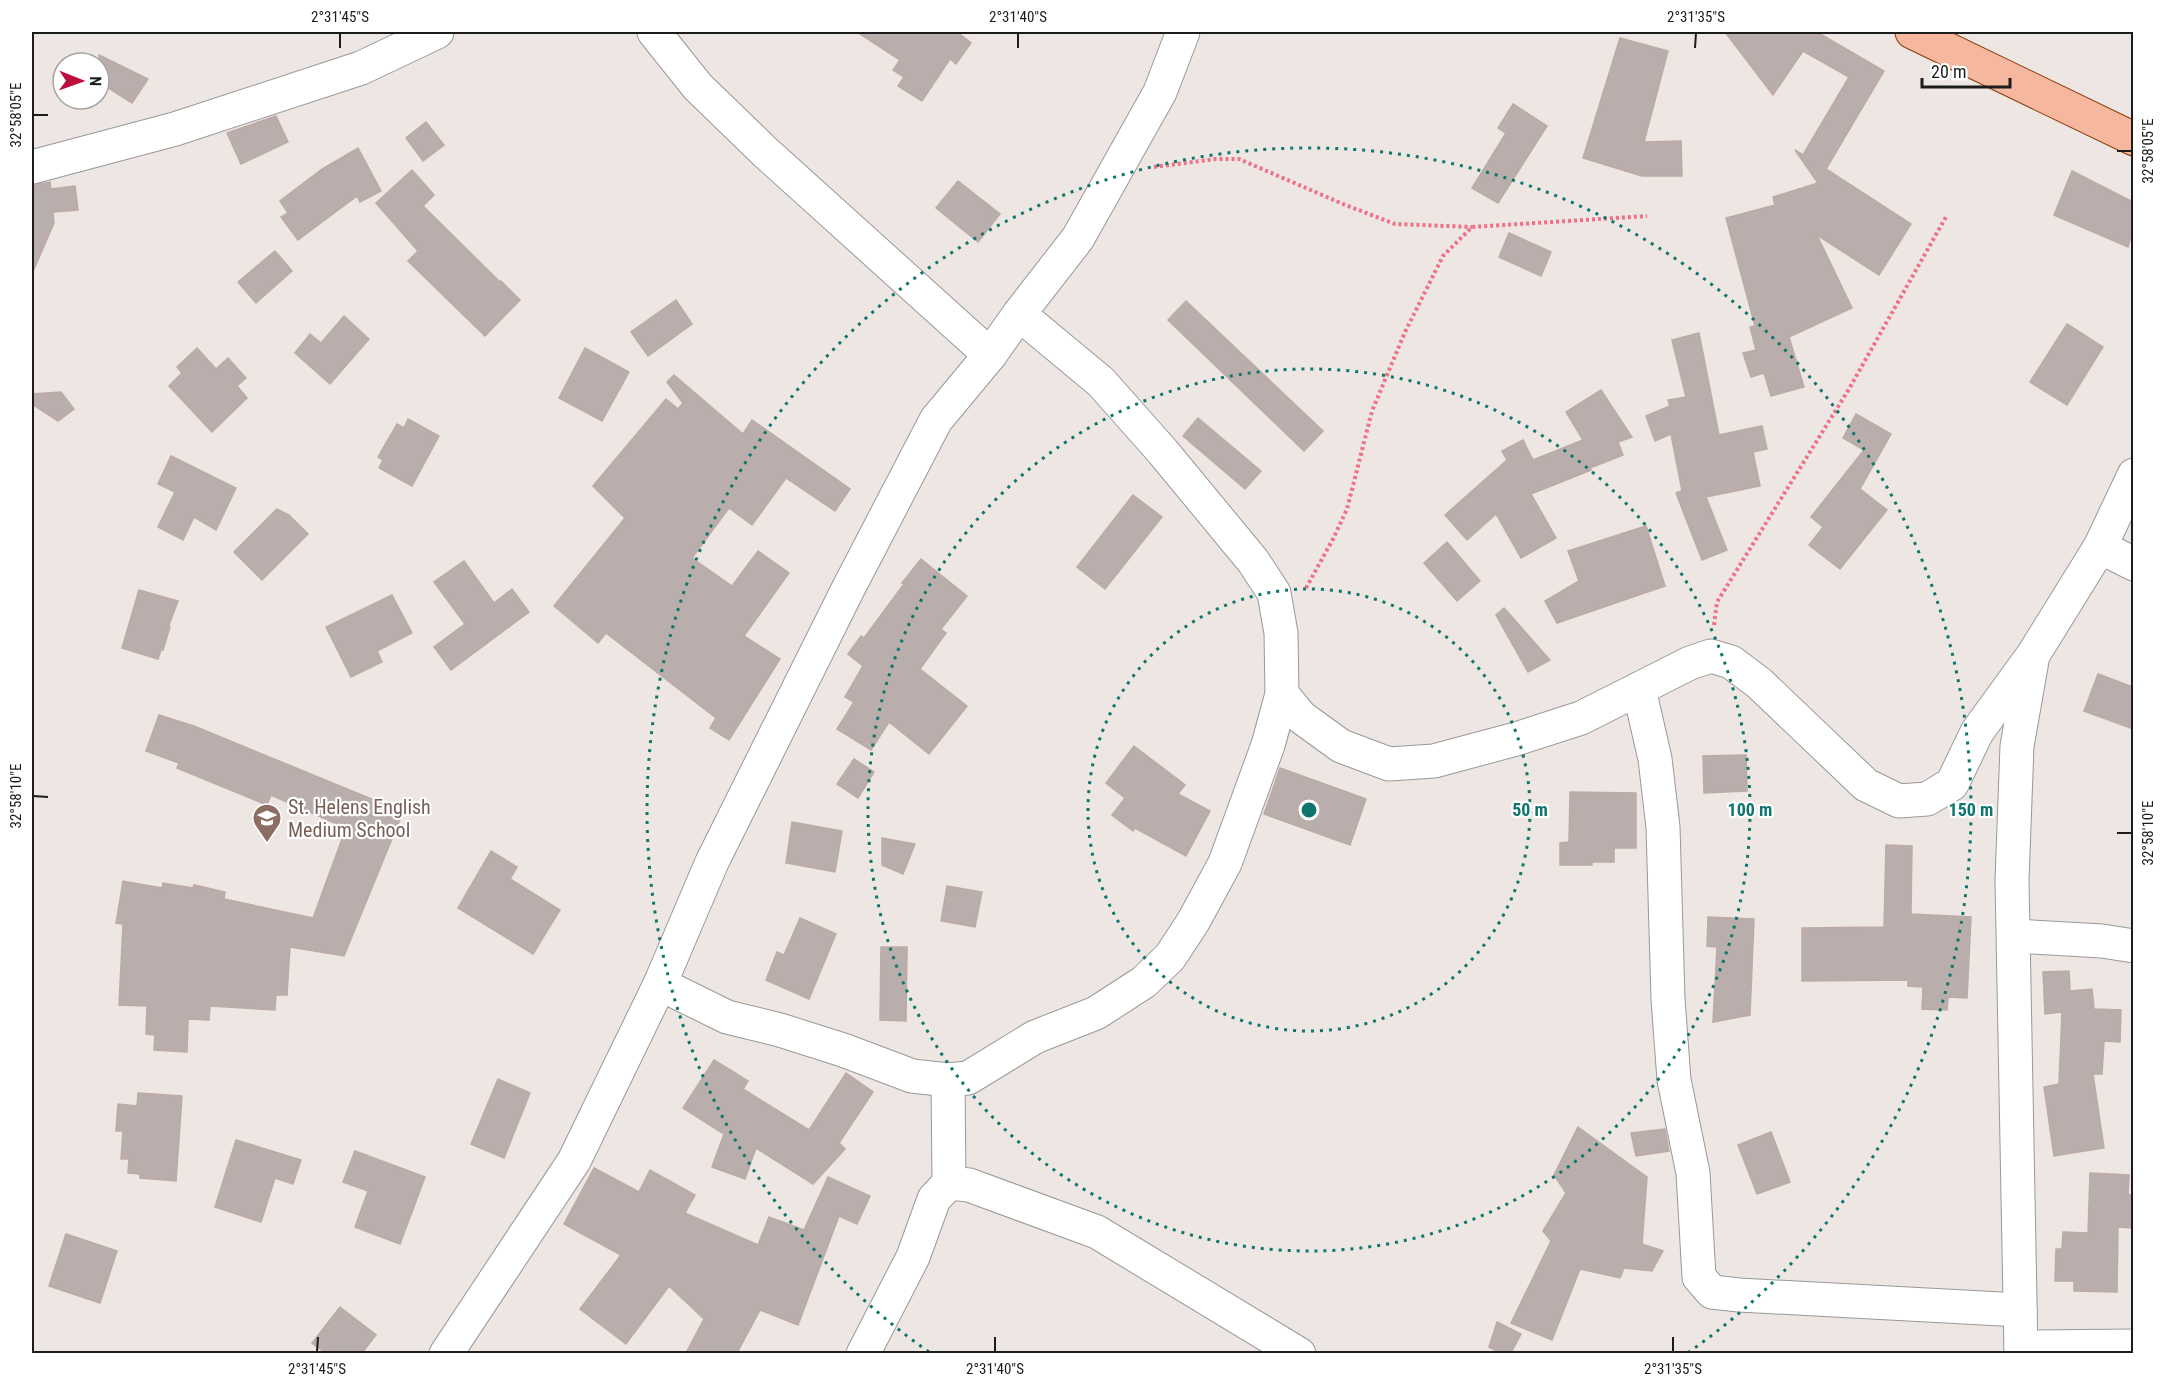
<svg xmlns="http://www.w3.org/2000/svg" width="2165" height="1385" font-family="'Roboto Condensed',sans-serif">
<style>
.building{fill:#b9aeac;stroke:#bdaaa6;stroke-width:1.5}
.lines{fill:none;stroke-linecap:round;stroke-linejoin:round}
.minor-casing{stroke:#999;stroke-width:35}
.major-casing{stroke:#8b3c09;stroke-width:35}
.path{stroke:#f07087;stroke-width:4;stroke-dasharray:3 3;stroke-linecap:butt}
.minor{stroke:#fff;stroke-width:33}
.major{stroke:#f5b89f;stroke-width:33}
.ticks{fill:none;stroke:#1c1c1c;stroke-width:2}
.ring{fill:none;stroke:#0f766e;stroke-width:3;stroke-dasharray:3 6}
.labels{text-anchor:middle;dominant-baseline:central;stroke-width:4.5;stroke-linejoin:round;paint-order:stroke}
.education-label{font-size:20px;fill:#785e54;stroke:#fff;text-anchor:start}
.centre{fill:#0f766e;stroke:#fff;stroke-width:3}
.ring-label{font-size:18px;text-anchor:middle;font-weight:bold;fill:#0f766e;stroke:#fff;stroke-width:4.5;stroke-linejoin:round;paint-order:stroke}
.neatline{fill:none;stroke:#1c1c1c;stroke-width:2}
.ticks-label{font-size:15px;text-anchor:middle;fill:#1c1c1c}
</style>
<rect width="100%" height="100%" fill="#ede6e2"/>
<g class="building">
<path d="M 857,32 L 957,32 L 971,43 L 956,64 L 950,59 L 922,101 L 898,86 L 904,77 L 893,70 L 900,60 Z"/>
<path d="M 1725,32 L 1817,32 L 1884,71 L 1826,169 L 1911,224 L 1879,275 L 1817,235 L 1852,308 L 1789,337 L 1804,387 L 1771,396 L 1764,373 L 1751,377 L 1743,353 L 1756,350 L 1750,327 L 1755,326 L 1726,218 L 1775,205 L 1773,197 L 1818,183 L 1795,150 L 1803,155 L 1849,77 L 1803,51 L 1773,95 Z"/>
<path d="M 1620,38 L 1668,51 L 1644,142 L 1681,141 L 1682,176 L 1642,176 L 1583,158 Z"/>
<path d="M 99,55 L 148,79 L 132,103 L 99,82 Z"/>
<path d="M 1513,104 L 1547,126 L 1498,203 L 1472,188 L 1506,133 L 1498,128 Z"/>
<path d="M 276,116 L 288,142 L 241,164 L 227,133 Z"/>
<path d="M 426,122 L 444,145 L 423,161 L 406,138 Z"/>
<path d="M 358,148 L 381,191 L 360,202 L 357,196 L 298,240 L 281,217 L 288,213 L 280,201 L 322,169 Z"/>
<path d="M 412,170 L 434,195 L 423,206 L 500,282 L 501,281 L 520,300 L 485,336 L 408,261 L 418,251 L 376,203 Z"/>
<path d="M 2072,171 L 2133,202 L 2133,228 L 2128,247 L 2054,215 Z"/>
<path d="M 958,181 L 1000,214 L 978,242 L 936,208 Z"/>
<path d="M 50,182 L 51,189 L 75,186 L 78,210 L 53,212 L 54,223 L 32,274 L 32,185 Z"/>
<path d="M 1509,233 L 1551,252 L 1541,276 L 1499,257 Z"/>
<path d="M 275,251 L 292,271 L 256,303 L 238,282 Z"/>
<path d="M 676,300 L 692,324 L 648,356 L 631,332 Z"/>
<path d="M 1186,301 L 1323,431 L 1304,451 L 1168,320 Z"/>
<path d="M 344,316 L 369,339 L 330,384 L 295,353 L 310,334 L 321,343 Z"/>
<path d="M 2067,324 L 2103,347 L 2067,405 L 2030,382 Z"/>
<path d="M 1699,333 L 1719,435 L 1762,426 L 1767,449 L 1753,452 L 1760,486 L 1706,497 L 1727,550 L 1702,560 L 1676,493 L 1682,491 L 1671,434 L 1655,441 L 1646,416 L 1670,406 L 1668,400 L 1686,397 L 1672,340 Z"/>
<path d="M 197,348 L 216,369 L 228,358 L 246,378 L 237,386 L 247,398 L 212,432 L 169,386 L 182,373 L 177,367 Z"/>
<path d="M 585,348 L 629,372 L 602,421 L 559,398 Z"/>
<path d="M 674,375 L 743,434 L 752,420 L 850,489 L 835,511 L 786,478 L 752,525 L 729,508 L 692,558 L 732,586 L 758,551 L 789,573 L 744,636 L 780,659 L 729,740 L 710,728 L 716,718 L 606,633 L 598,643 L 554,606 L 625,518 L 593,486 L 666,399 L 678,409 L 683,403 L 667,382 Z"/>
<path d="M 1601,390 L 1632,437 L 1618,442 L 1623,455 L 1590,468 L 1591,470 L 1531,494 L 1556,538 L 1521,558 L 1496,514 L 1467,540 L 1445,515 L 1507,460 L 1502,451 L 1523,440 L 1533,460 L 1583,440 L 1566,412 Z"/>
<path d="M 61,392 L 74,409 L 58,421 L 32,404 L 32,394 Z"/>
<path d="M 1856,414 L 1891,434 L 1860,489 L 1887,510 L 1840,569 L 1809,545 L 1823,527 L 1811,517 L 1864,450 L 1843,438 Z"/>
<path d="M 1198,418 L 1261,471 L 1245,489 L 1183,436 Z"/>
<path d="M 408,419 L 439,436 L 412,486 L 379,468 L 383,460 L 378,457 L 397,424 L 404,428 Z"/>
<path d="M 171,456 L 236,488 L 216,530 L 194,517 L 183,540 L 158,527 L 175,492 L 158,484 Z"/>
<path d="M 1133,495 L 1162,517 L 1105,589 L 1077,567 Z"/>
<path d="M 277,509 L 289,515 L 308,534 L 262,580 L 234,552 Z"/>
<path d="M 1646,526 L 1665,586 L 1557,623 L 1545,601 L 1579,581 L 1568,551 Z"/>
<path d="M 1447,542 L 1480,581 L 1457,601 L 1424,563 Z"/>
<path d="M 921,559 L 967,596 L 941,629 L 946,633 L 920,669 L 967,706 L 929,754 L 889,722 L 871,750 L 837,729 L 854,702 L 845,697 L 863,666 L 848,654 L 861,636 L 864,638 L 904,584 L 902,583 Z"/>
<path d="M 464,561 L 494,603 L 512,589 L 529,612 L 451,670 L 434,647 L 465,624 L 434,582 Z"/>
<path d="M 139,590 L 178,601 L 169,625 L 170,627 L 163,650 L 161,650 L 158,659 L 122,648 Z"/>
<path d="M 392,595 L 412,633 L 377,651 L 382,662 L 351,677 L 326,627 Z"/>
<path d="M 1504,608 L 1550,660 L 1528,672 L 1496,615 Z"/>
<path d="M 2098,674 L 2133,687 L 2133,729 L 2084,711 Z"/>
<path d="M 159,715 L 194,726 L 403,812 L 344,956 L 290,947 L 287,995 L 276,995 L 275,1010 L 210,1006 L 209,1020 L 188,1019 L 187,1052 L 154,1050 L 155,1035 L 146,1034 L 147,1006 L 119,1005 L 123,924 L 116,923 L 123,881 L 162,888 L 163,883 L 193,888 L 194,885 L 225,892 L 224,899 L 313,918 L 346,828 L 271,795 L 267,805 L 177,768 L 179,763 L 146,751 Z"/>
<path d="M 1134,746 L 1185,785 L 1178,794 L 1210,811 L 1186,856 L 1135,828 L 1133,831 L 1112,815 L 1125,798 L 1106,783 Z"/>
<path d="M 1746,755 L 1747,791 L 1704,793 L 1703,756 Z"/>
<path d="M 854,759 L 874,772 L 858,798 L 837,784 Z"/>
<path d="M 1280,768 L 1366,799 L 1350,845 L 1264,814 Z"/>
<path d="M 1570,792 L 1636,793 L 1636,848 L 1614,848 L 1614,862 L 1592,862 L 1592,865 L 1560,865 L 1560,843 L 1569,842 Z"/>
<path d="M 792,822 L 842,831 L 835,872 L 786,863 Z"/>
<path d="M 882,838 L 915,844 L 903,874 L 882,865 Z"/>
<path d="M 1886,845 L 1912,846 L 1911,914 L 1971,917 L 1967,998 L 1948,997 L 1947,1010 L 1922,1009 L 1923,987 L 1908,986 L 1908,980 L 1802,981 L 1802,928 L 1884,927 Z"/>
<path d="M 491,851 L 517,867 L 510,879 L 560,910 L 533,954 L 458,908 Z"/>
<path d="M 947,886 L 982,892 L 975,927 L 941,921 Z"/>
<path d="M 1708,917 L 1754,919 L 1750,1015 L 1713,1022 L 1717,947 L 1707,946 Z"/>
<path d="M 800,918 L 836,934 L 809,999 L 766,980 L 777,952 L 784,955 Z"/>
<path d="M 881,947 L 907,947 L 906,1021 L 880,1020 Z"/>
<path d="M 2069,971 L 2070,991 L 2092,989 L 2094,1009 L 2121,1010 L 2120,1042 L 2104,1041 L 2102,1074 L 2093,1074 L 2104,1148 L 2054,1156 L 2044,1087 L 2059,1084 L 2062,1012 L 2045,1014 L 2043,972 Z"/>
<path d="M 714,1060 L 748,1081 L 743,1089 L 809,1130 L 846,1073 L 873,1092 L 839,1143 L 845,1149 L 813,1184 L 756,1148 L 745,1179 L 712,1167 L 724,1134 L 683,1108 Z"/>
<path d="M 498,1079 L 530,1093 L 504,1158 L 471,1144 Z"/>
<path d="M 138,1093 L 182,1096 L 176,1181 L 140,1178 L 140,1174 L 128,1173 L 129,1159 L 121,1159 L 123,1131 L 116,1131 L 118,1104 L 137,1106 Z"/>
<path d="M 1578,1127 L 1647,1177 L 1642,1244 L 1663,1251 L 1652,1271 L 1624,1268 L 1620,1278 L 1580,1269 L 1552,1340 L 1511,1323 L 1551,1241 L 1543,1231 L 1566,1193 L 1554,1175 Z"/>
<path d="M 1665,1129 L 1669,1151 L 1636,1156 L 1631,1133 Z"/>
<path d="M 1771,1132 L 1790,1182 L 1757,1194 L 1738,1145 Z"/>
<path d="M 236,1140 L 301,1160 L 293,1184 L 275,1178 L 261,1222 L 215,1207 Z"/>
<path d="M 355,1151 L 425,1177 L 400,1244 L 355,1227 L 368,1191 L 343,1182 Z"/>
<path d="M 594,1168 L 639,1192 L 650,1170 L 695,1195 L 685,1213 L 758,1245 L 769,1217 L 804,1230 L 828,1177 L 870,1196 L 857,1224 L 839,1216 L 798,1325 L 760,1310 L 737,1353 L 686,1353 L 704,1319 L 669,1286 L 626,1344 L 580,1309 L 621,1255 L 564,1224 Z"/>
<path d="M 2090,1173 L 2129,1175 L 2128,1195 L 2133,1195 L 2133,1228 L 2118,1227 L 2117,1292 L 2074,1291 L 2074,1281 L 2055,1281 L 2056,1249 L 2062,1249 L 2063,1232 L 2088,1233 Z"/>
<path d="M 66,1234 L 117,1251 L 100,1303 L 49,1286 Z"/>
<path d="M 340,1307 L 376,1335 L 362,1353 L 326,1353 L 312,1343 Z"/>
<path d="M 1497,1322 L 1521,1334 L 1511,1353 L 1501,1353 L 1489,1347 Z"/>
</g>
<g class="lines">
<g class="minor-casing">
<g id="minor">
<path d="M 654,32 L 698,87 L 764,151 L 990,355"/>
<path d="M 32,167 L 175,129 L 361,68 L 437,32"/>
<path d="M 1019,314 L 1101,382 L 1163,452 L 1253,561 L 1274,593 L 1281,633 L 1282,694 L 1301,717 L 1341,746 L 1389,764 L 1434,761 L 1516,739 L 1581,718 L 1690,663 L 1711,656 L 1731,662 L 1759,683 L 1866,785 L 1899,801 L 1927,799 L 1952,784 L 1977,732 L 2033,655"/>
<path d="M 2100,547 L 2134,564"/>
<path d="M 1639,689 L 1655,759 L 1663,827 L 1668,999 L 1674,1080 L 1693,1173 L 1699,1277 L 1712,1292 L 1739,1295 L 2020,1310"/>
<path d="M 2014,936 L 2102,941 L 2134,946"/>
<path d="M 660,984 L 727,1017 L 780,1030 L 843,1050 L 912,1076 L 948,1080 L 968,1078 L 1035,1037 L 1096,1013 L 1144,982 L 1170,957 L 1193,922 L 1225,863 L 1268,745 L 1282,694"/>
<path d="M 948,1080 L 949,1183"/>
<path d="M 2021,1347 L 2134,1346"/>
<path d="M 446,1354 L 574,1161 L 660,984 L 712,862 L 848,589 L 936,420 L 990,355 L 1019,314 L 1078,238 L 1160,92 L 1183,32"/>
<path d="M 863,1354 L 913,1257 L 934,1199 L 949,1183 L 969,1185 L 1097,1232 L 1299,1354"/>
<path d="M 2021,1354 L 2012,880 L 2017,746 L 2033,655 L 2100,547 L 2134,475"/>
</g>
</g>
<g class="major-casing">
<path id="major" d="M 1912,32 L 2134,139"/>
</g>
<g class="path">
<path d="M 1154,167 L 1216,159 L 1239,159 L 1343,204 L 1395,224 L 1472,227"/>
<path d="M 1306,588 L 1333,539 L 1347,509 L 1372,411 L 1405,332 L 1443,256 L 1472,227 L 1647,216"/>
<path d="M 1714,625 L 1717,602 L 1849,389 L 1947,215"/>
</g>
<use href="#minor" class="minor"/>
<use href="#major" class="major"/>
</g>
<path class="ticks" d="M 340,48 L 340,33M 1018,48 L 1018,33M 1695,48 L 1696,33M 33,115 L 48,115M 2117,151 L 2132,151M 33,796 L 48,797M 2117,833 L 2132,833M 317,1352 L 318,1337M 995,1352 L 995,1337M 1673,1352 L 1673,1337"/>
<g class="ring">
<circle cx="1309" cy="810" r="221"/>
<circle cx="1309" cy="810" r="441"/>
<path d="M929 1352A662 662 0 1 1 1689 1352"/>
</g>
<defs>
<g id="school-pin" transform="scale(1.5)"><path d="M0 17L-7.5 6A9.5 9.5 0 1 1 7.5 6Z" fill="#8d6e63" stroke="#fff"/><path d="M0-5L7-2L0 1L-7-2ZM-4 1L0 2.5L4 1V4Q0 6-4 4Z" fill="#fff"/></g>
</defs>
<g fill-rule="evenodd">
<use href="#school-pin" x="267" y="818"/>
</g>
<g class="labels">
<g class="education-label">
<text x="288" y="807">St. Helens English<tspan x="288" dy="23">Medium School</tspan></text>
</g>
</g>
<circle cx="1309" cy="810" r="9" class="centre"/>
<g class="ring-label">
<text x="1530" y="816">50 m</text>
<text x="1750" y="816">100 m</text>
<text x="1971" y="816">150 m</text>
</g>
<rect width="2165" height="1385" fill="none" stroke="#ffffff" stroke-width="66"/>
<g transform="translate(81 81) rotate(91)"><circle r="28" fill="#ffffff" stroke="#a4a4a4" stroke-width="1.5"/>
<path d="M0-4.5L10 22L0 15L-10 22Z" fill="#bc0d3e"/>
<text y="-9" font-size="16" font-weight="bold" text-anchor="middle" fill="#1c1c1c">N</text>
</g>
<path d="M1922 78v9h88v-9" fill="none" stroke="#1c1c1c" stroke-width="3"/>
<text x="1931" y="78" font-size="18" fill="#1c1c1c" stroke="#ffffff" stroke-width="4.5" paint-order="stroke">20 m</text>
<rect x="33" y="33" width="2099" height="1319" class="neatline"/>
<g class="ticks-label">
<text x="340" y="22">2°31'45"S</text>
<text x="1018" y="22">2°31'40"S</text>
<text x="1696" y="22">2°31'35"S</text>
<text transform="translate(16 115) rotate(-90)" y="5">32°58'05"E</text>
<text transform="translate(2148 151) rotate(-90)" y="5">32°58'05"E</text>
<text transform="translate(16 796) rotate(-90)" y="5">32°58'10"E</text>
<text transform="translate(2148 833) rotate(-90)" y="5">32°58'10"E</text>
<text x="317" y="1374">2°31'45"S</text>
<text x="995" y="1374">2°31'40"S</text>
<text x="1673" y="1374">2°31'35"S</text>
</g>
</svg>
